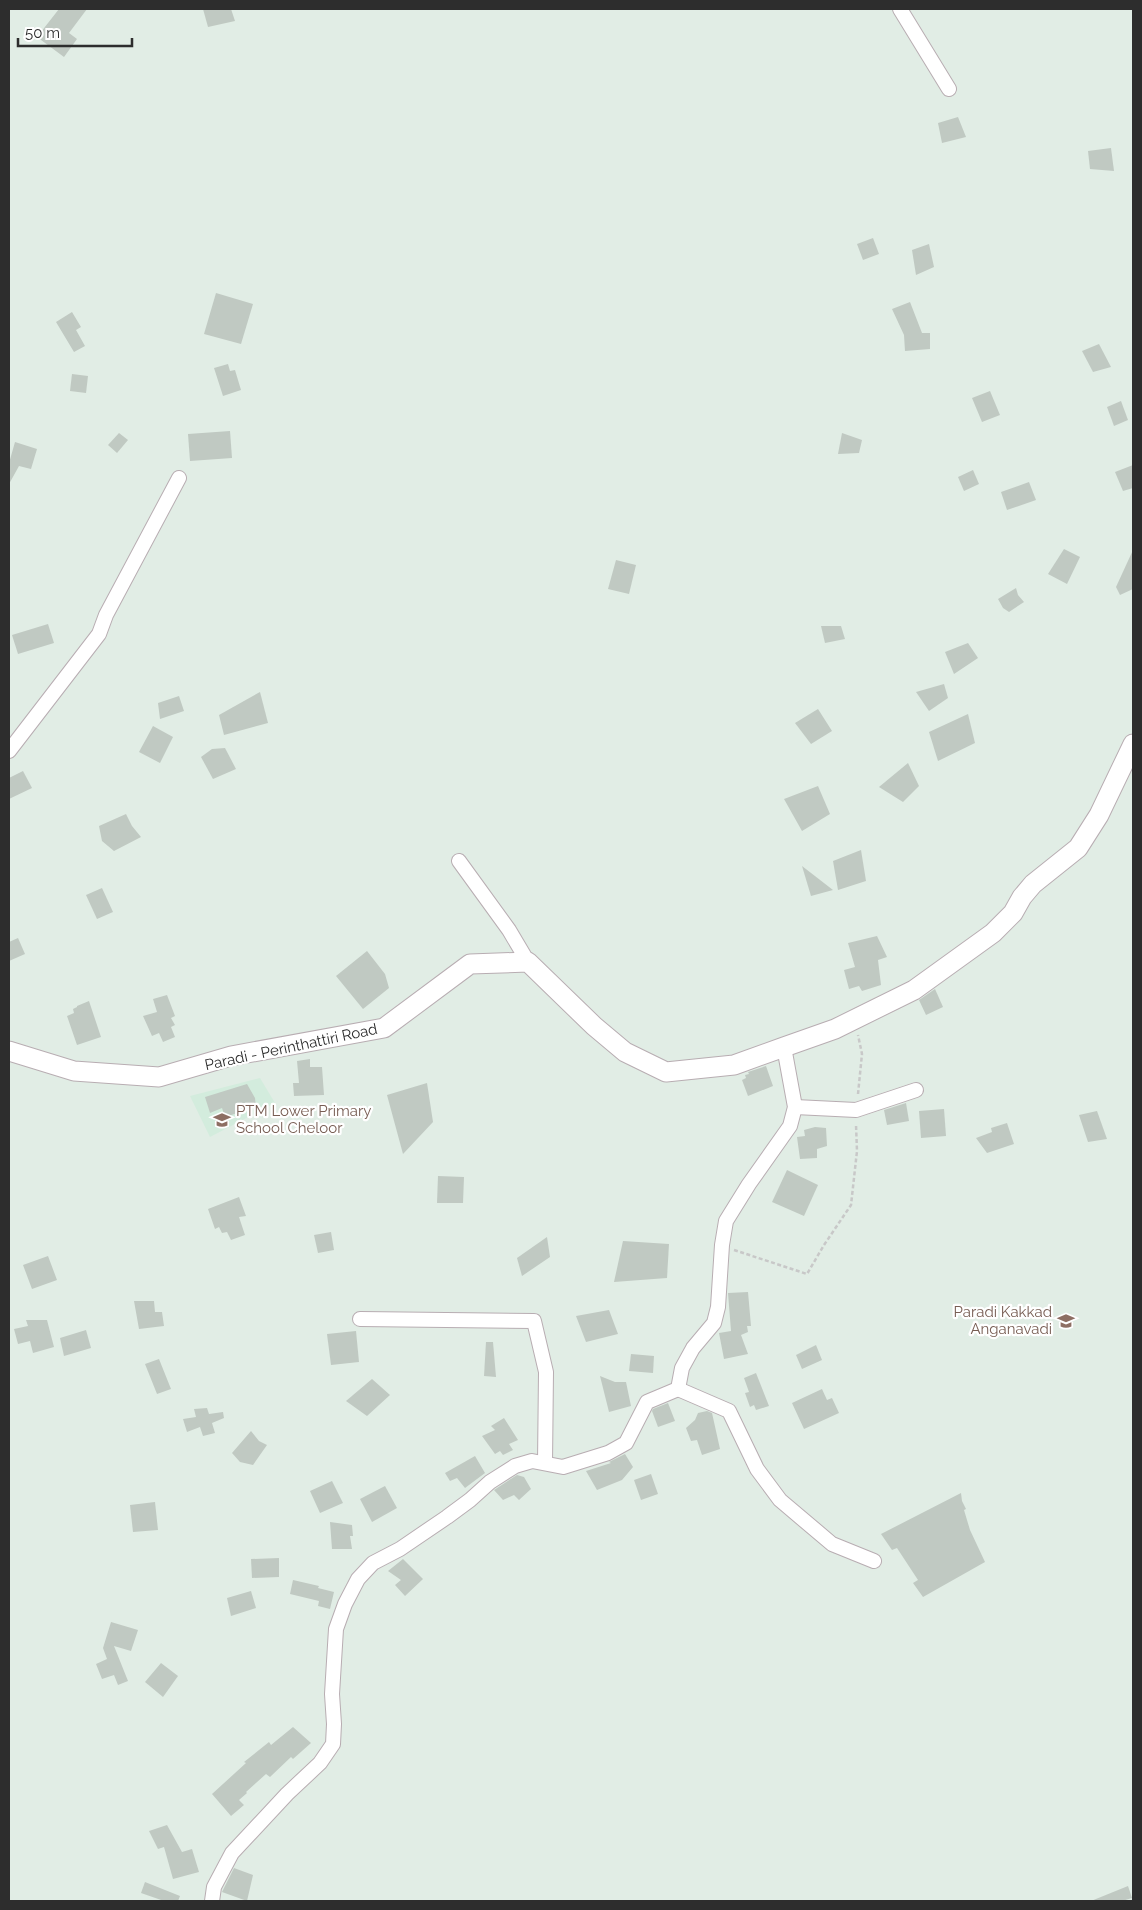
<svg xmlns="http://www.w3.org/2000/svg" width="1142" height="1910" font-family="Raleway,sans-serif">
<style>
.education{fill:#d3ecdd}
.building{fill:#c0c9c2}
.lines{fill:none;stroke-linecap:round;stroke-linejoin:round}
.street-casing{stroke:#b8adb2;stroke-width:16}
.secondary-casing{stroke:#b8adb2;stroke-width:21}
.path{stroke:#c8c8c8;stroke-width:2.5;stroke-dasharray:4 2.5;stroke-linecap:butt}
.street{stroke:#fff;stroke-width:14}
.secondary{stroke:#fff;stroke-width:19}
.labels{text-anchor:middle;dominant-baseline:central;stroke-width:4.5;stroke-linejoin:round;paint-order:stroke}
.street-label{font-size:15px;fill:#2d2d2d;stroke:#fff}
.education-label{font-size:15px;fill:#785e54;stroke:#fff;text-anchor:start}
</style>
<rect width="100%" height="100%" fill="#e1ede5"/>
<path class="education" d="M 260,1078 L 275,1103 L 210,1137 L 190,1096 Z"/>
<g class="building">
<path d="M 59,9 L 87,9 L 69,33 L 77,39 L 64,57 L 37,37 Z"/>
<path d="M 203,9 L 231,9 L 235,21 L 208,27 Z"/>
<path d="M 958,117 L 966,137 L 942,143 L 938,123 Z"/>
<path d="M 1111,148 L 1114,171 L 1090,169 L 1088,151 Z"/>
<path d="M 873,238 L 879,254 L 863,260 L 857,244 Z"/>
<path d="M 929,244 L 934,267 L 916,275 L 912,250 Z"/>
<path d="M 216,293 L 253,304 L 241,344 L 204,334 Z"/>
<path d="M 910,302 L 922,333 L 930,333 L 930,349 L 905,351 L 904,335 L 892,309 Z"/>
<path d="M 72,312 L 81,327 L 76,330 L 85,346 L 74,352 L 56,322 Z"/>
<path d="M 1099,344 L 1111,367 L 1093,372 L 1082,351 Z"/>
<path d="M 228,364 L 230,371 L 235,370 L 241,390 L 223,396 L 214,368 Z"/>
<path d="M 72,374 L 88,376 L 86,393 L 70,391 Z"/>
<path d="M 990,391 L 1000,415 L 982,422 L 972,398 Z"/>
<path d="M 1121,401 L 1128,420 L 1114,426 L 1107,407 Z"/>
<path d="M 230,431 L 232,458 L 190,461 L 188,434 Z"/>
<path d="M 119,433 L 128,440 L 117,453 L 108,445 Z"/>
<path d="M 842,433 L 862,440 L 859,453 L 838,454 Z"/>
<path d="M 15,442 L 37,449 L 31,469 L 19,466 L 9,484 L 9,463 Z"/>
<path d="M 1133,465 L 1133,488 L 1123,491 L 1115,472 Z"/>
<path d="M 973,470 L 979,484 L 964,491 L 958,477 Z"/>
<path d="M 1029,482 L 1036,500 L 1007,510 L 1001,492 Z"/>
<path d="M 1064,549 L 1080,557 L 1067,584 L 1048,574 Z"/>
<path d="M 1133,550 L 1133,589 L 1120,595 L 1116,587 Z"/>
<path d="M 616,560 L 636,565 L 629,594 L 608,589 Z"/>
<path d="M 1016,588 L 1018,595 L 1024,602 L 1009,612 L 1003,608 L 998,599 Z"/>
<path d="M 48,624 L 54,643 L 18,654 L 12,635 Z"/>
<path d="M 821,626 L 841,626 L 845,639 L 825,643 Z"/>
<path d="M 968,643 L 978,658 L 954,674 L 945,652 Z"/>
<path d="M 944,684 L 948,698 L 929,711 L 916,692 Z"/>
<path d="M 260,692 L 268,723 L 224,735 L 219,715 Z"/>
<path d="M 179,696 L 184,711 L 160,719 L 158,703 Z"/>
<path d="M 818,709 L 832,731 L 811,744 L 795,723 Z"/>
<path d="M 968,714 L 975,743 L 938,761 L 929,732 Z"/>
<path d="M 153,726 L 173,737 L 160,763 L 139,752 Z"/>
<path d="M 225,748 L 236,769 L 213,779 L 201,757 L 212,749 Z"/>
<path d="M 908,763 L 919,786 L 903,802 L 879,787 Z"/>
<path d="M 23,771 L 32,788 L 9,799 L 9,778 Z"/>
<path d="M 818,786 L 830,814 L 802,831 L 784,799 Z"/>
<path d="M 126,814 L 132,826 L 141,837 L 114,851 L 102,841 L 99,826 Z"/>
<path d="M 861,850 L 866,881 L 838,890 L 833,861 Z"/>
<path d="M 802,866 L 833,890 L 811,896 Z"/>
<path d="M 102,888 L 113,912 L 97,919 L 86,895 Z"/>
<path d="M 877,936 L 887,957 L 878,960 L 881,985 L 862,991 L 859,986 L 849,989 L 844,970 L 855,967 L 848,943 Z"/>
<path d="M 18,938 L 25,954 L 9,961 L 9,942 Z"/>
<path d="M 367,951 L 385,974 L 389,988 L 363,1009 L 336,976 Z"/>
<path d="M 935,989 L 943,1007 L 926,1015 L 919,1000 Z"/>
<path d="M 167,995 L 175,1016 L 171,1018 L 175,1025 L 171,1027 L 175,1037 L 163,1042 L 159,1033 L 152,1036 L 143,1016 L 157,1012 L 153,999 Z"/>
<path d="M 89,1001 L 101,1037 L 77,1045 L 67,1016 L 74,1013 L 73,1009 L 77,1007 L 77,1006 Z"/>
<path d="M 310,1059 L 310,1067 L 322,1067 L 324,1095 L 294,1096 L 293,1083 L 299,1083 L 297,1061 Z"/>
<path d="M 766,1066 L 773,1086 L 748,1096 L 742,1080 L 746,1078 L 745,1075 L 749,1074 L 748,1072 Z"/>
<path d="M 427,1083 L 433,1122 L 403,1154 L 387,1095 Z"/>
<path d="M 247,1084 L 255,1098 L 256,1107 L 225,1117 L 222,1108 L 210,1113 L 205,1097 Z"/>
<path d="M 906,1103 L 909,1121 L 887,1125 L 884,1110 Z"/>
<path d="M 944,1109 L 946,1136 L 921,1138 L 919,1111 Z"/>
<path d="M 1097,1111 L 1107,1139 L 1088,1142 L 1079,1115 Z"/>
<path d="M 1007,1123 L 1014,1144 L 987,1153 L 976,1138 L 992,1132 L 991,1128 Z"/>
<path d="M 815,1127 L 826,1128 L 827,1146 L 817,1149 L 817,1158 L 800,1159 L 797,1137 L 805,1136 L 804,1130 Z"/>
<path d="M 787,1170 L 818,1185 L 804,1216 L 772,1202 Z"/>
<path d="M 438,1176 L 464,1177 L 463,1203 L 437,1203 Z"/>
<path d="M 239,1197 L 246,1216 L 239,1217 L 245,1235 L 231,1240 L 227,1232 L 222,1233 L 219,1227 L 215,1229 L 208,1209 Z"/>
<path d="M 331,1232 L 334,1250 L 318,1253 L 314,1235 Z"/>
<path d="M 547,1237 L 550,1257 L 522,1276 L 517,1258 Z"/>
<path d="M 623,1241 L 669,1244 L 667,1278 L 614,1282 Z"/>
<path d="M 48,1256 L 57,1280 L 32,1289 L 23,1265 Z"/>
<path d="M 748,1292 L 751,1326 L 747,1326 L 748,1332 L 741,1335 L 748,1354 L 724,1359 L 719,1333 L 731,1331 L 728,1293 Z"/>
<path d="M 134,1301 L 154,1301 L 155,1312 L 162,1312 L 164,1326 L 139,1329 Z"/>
<path d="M 609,1310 L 618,1334 L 586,1342 L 576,1316 Z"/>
<path d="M 26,1320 L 47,1320 L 54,1347 L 33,1353 L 30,1341 L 18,1344 L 14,1329 L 28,1326 Z"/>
<path d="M 86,1330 L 91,1348 L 64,1356 L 60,1338 Z"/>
<path d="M 356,1331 L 359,1362 L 331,1365 L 327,1334 Z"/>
<path d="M 486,1342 L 493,1342 L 496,1377 L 484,1376 Z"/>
<path d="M 816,1345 L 822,1360 L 802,1369 L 796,1355 Z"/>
<path d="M 631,1354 L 654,1356 L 653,1373 L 629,1371 Z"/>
<path d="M 159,1359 L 171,1389 L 157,1394 L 145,1364 Z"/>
<path d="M 756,1373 L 769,1406 L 756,1410 L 754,1405 L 750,1407 L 745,1393 L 749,1392 L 744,1378 Z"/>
<path d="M 600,1376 L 615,1382 L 626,1382 L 631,1406 L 609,1412 Z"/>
<path d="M 372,1379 L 390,1395 L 367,1416 L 346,1401 Z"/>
<path d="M 822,1389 L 827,1400 L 832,1398 L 839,1413 L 804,1429 L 792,1403 Z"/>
<path d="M 668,1403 L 675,1421 L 658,1427 L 652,1411 L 653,1409 Z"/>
<path d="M 207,1408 L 209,1414 L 223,1412 L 224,1418 L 212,1423 L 215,1433 L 203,1436 L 200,1427 L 187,1432 L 183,1419 L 196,1417 L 194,1409 Z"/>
<path d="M 707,1411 L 712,1413 L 720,1449 L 702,1455 L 697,1440 L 691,1441 L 686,1428 L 695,1420 L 698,1413 Z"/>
<path d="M 504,1418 L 518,1440 L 509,1444 L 513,1450 L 503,1455 L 500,1451 L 495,1454 L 482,1436 L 495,1430 L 491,1426 Z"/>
<path d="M 251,1431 L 259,1441 L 267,1445 L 253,1465 L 240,1462 L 232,1453 Z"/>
<path d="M 625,1454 L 633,1467 L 622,1480 L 597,1490 L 586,1471 L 611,1463 L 609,1462 Z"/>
<path d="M 475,1456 L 485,1473 L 465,1488 L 457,1478 L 450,1481 L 445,1473 Z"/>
<path d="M 651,1474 L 658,1494 L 641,1500 L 634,1480 Z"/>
<path d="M 517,1475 L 524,1477 L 531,1489 L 519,1500 L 514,1495 L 503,1500 L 494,1490 Z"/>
<path d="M 332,1481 L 343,1503 L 320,1513 L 310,1491 Z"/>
<path d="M 385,1486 L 397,1508 L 372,1522 L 360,1499 Z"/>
<path d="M 961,1493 L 962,1501 L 966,1509 L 964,1510 L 970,1530 L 985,1562 L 923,1597 L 913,1583 L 918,1580 L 897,1548 L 892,1550 L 881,1534 Z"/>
<path d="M 155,1502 L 158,1530 L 133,1532 L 130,1505 Z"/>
<path d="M 330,1522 L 352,1525 L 353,1536 L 350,1536 L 352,1549 L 332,1549 Z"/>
<path d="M 279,1558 L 279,1577 L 252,1578 L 251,1559 Z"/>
<path d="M 403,1559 L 423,1579 L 405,1596 L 395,1585 L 401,1580 L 388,1571 Z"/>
<path d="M 293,1580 L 319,1586 L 318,1588 L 334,1592 L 330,1609 L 318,1606 L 319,1601 L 290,1594 Z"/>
<path d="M 251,1591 L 256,1608 L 231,1616 L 227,1598 Z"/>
<path d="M 111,1622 L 138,1630 L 131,1651 L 114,1646 L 128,1681 L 118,1685 L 114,1675 L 102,1679 L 96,1664 L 107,1659 L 103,1648 Z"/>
<path d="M 161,1663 L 178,1676 L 163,1697 L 145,1682 Z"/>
<path d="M 293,1727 L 311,1743 L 293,1759 L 291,1757 L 270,1777 L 266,1774 L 246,1792 L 247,1793 L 239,1800 L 244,1805 L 231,1816 L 212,1794 L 246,1763 L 244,1762 L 269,1742 L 271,1745 Z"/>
<path d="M 167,1825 L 182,1852 L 192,1849 L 199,1872 L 173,1879 L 164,1847 L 158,1849 L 149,1831 Z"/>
<path d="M 234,1868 L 253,1875 L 247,1901 L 222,1892 Z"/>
<path d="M 145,1882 L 180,1896 L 178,1901 L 164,1901 L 141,1893 Z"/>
<path d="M 1128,1886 L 1132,1898 L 1122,1901 L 1091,1901 Z"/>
</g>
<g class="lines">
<g class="street-casing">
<g id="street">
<path d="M 900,9 L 949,89"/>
<path d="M 9,751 L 99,634 L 106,615 L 179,478"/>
<path d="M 459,861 L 509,930 L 528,962"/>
<path d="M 795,1107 L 856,1110 L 916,1090"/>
<path d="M 360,1319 L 534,1321 L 546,1372 L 545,1463"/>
<path d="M 678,1389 L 729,1411 L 757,1469 L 780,1500 L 832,1544 L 874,1561"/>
<path d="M 212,1901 L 214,1887 L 232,1853 L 287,1794 L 320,1763 L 333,1744 L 334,1724 L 332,1694 L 336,1629 L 345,1604 L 358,1579 L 373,1563 L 400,1549 L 447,1517 L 470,1500 L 490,1482 L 515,1466 L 532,1461 L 563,1467 L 608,1453 L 626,1443 L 647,1402 L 678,1389 L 682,1368 L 693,1348 L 714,1323 L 718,1307 L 722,1245 L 726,1221 L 749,1184 L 790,1126 L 795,1107 L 784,1047"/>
</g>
</g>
<g class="secondary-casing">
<path id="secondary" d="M 9,1051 L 74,1071 L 159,1077 L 231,1056 L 384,1028 L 470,964 L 528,962 L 594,1026 L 625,1052 L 666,1072 L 734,1065 L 784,1047 L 835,1029 L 914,990 L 993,933 L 1013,913 L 1022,897 L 1033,884 L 1078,848 L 1099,815 L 1133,744"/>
</g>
<g class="path">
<path d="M 858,1094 L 862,1054 L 858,1035"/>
<path d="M 734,1250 L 807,1274 L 824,1245 L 851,1205 L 857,1151 L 856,1125"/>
</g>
<use href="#street" class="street"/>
<use href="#secondary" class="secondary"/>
</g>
<defs>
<g id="school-bare" transform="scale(1.35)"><path d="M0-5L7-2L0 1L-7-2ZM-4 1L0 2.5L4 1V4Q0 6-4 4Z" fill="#8d6e63" stroke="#fff" stroke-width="2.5" paint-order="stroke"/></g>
</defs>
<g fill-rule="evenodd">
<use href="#school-bare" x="222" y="1120"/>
<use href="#school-bare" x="1066" y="1321"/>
</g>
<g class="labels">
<g class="street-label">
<text transform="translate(291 1047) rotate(-12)">Paradi - Perinthattiri Road</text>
</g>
<g class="education-label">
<text x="236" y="1111">PTM Lower Primary<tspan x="236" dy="17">School Cheloor</tspan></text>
<text x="1052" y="1312" text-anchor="end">Paradi Kakkad<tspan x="1052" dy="17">Anganavadi</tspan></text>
</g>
</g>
<rect width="1142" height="1910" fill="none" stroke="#2d2d2d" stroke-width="20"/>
<path d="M18 38v8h114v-8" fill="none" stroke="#2d2d2d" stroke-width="2.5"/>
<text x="25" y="38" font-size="15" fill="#2d2d2d" stroke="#ffffff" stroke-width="4" paint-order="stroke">50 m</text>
</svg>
